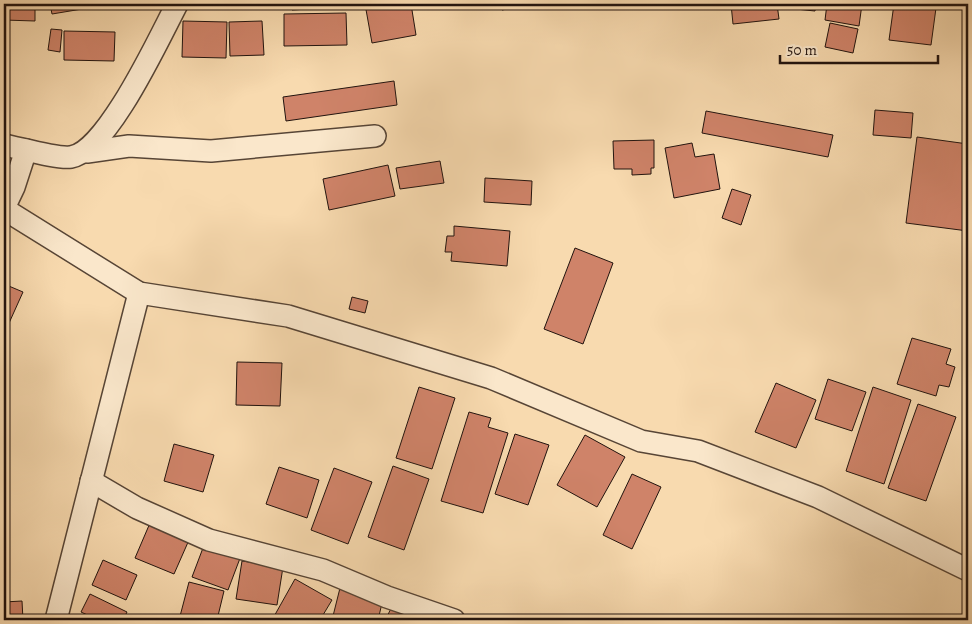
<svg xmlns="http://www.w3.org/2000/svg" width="972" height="624" font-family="Alegreya,serif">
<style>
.building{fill:#cf8369;stroke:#21130e}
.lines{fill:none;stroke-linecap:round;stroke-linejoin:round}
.minor-casing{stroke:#574536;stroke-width:24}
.minor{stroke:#fae7cb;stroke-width:21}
</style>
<rect width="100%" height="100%" fill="#f8daaf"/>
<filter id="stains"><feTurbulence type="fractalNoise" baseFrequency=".004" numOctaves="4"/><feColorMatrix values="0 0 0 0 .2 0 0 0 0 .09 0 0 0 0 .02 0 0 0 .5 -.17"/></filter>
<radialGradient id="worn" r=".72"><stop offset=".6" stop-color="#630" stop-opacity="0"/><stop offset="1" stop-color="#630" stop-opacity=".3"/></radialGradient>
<g class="building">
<path d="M 4,4 L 35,4 L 35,21 L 4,20 Z"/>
<path d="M 50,4 L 112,4 L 52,14 Z"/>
<path d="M 291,4 L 341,4 L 341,7 L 292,10 Z"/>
<path d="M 365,4 L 411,4 L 416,35 L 372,43 Z"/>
<path d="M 501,4 L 533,4 L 502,10 Z"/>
<path d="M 731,4 L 777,4 L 779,19 L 733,24 Z"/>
<path d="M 787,4 L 816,4 L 815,11 L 786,8 Z"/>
<path d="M 827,4 L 862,4 L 859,26 L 825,20 Z"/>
<path d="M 894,4 L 936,8 L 931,45 L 889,40 Z"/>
<path d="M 346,13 L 347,45 L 284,46 L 284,14 Z"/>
<path d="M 183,21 L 227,22 L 226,58 L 182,57 Z"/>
<path d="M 262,21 L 264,55 L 230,56 L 229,22 Z"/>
<path d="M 830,23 L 858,29 L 853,53 L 825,47 Z"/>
<path d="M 51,29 L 62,30 L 60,52 L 48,50 Z"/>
<path d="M 64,31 L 115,32 L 114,61 L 64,60 Z"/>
<path d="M 394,81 L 397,105 L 286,121 L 283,97 Z"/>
<path d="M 875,110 L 913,113 L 911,138 L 873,135 Z"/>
<path d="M 706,111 L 833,135 L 828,157 L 702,133 Z"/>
<path d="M 917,137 L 968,144 L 968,231 L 906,223 Z"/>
<path d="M 654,140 L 654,168 L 651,168 L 651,174 L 632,175 L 632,169 L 614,169 L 613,141 Z"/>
<path d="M 692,143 L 695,157 L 714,154 L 720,189 L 674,198 L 665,148 Z"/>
<path d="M 440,161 L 444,183 L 400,189 L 396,168 Z"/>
<path d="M 388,165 L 395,196 L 329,210 L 323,179 Z"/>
<path d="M 485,178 L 532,181 L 531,205 L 484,202 Z"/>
<path d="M 732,189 L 751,195 L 741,225 L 722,218 Z"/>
<path d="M 454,226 L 510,231 L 507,266 L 451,261 L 452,252 L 445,252 L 447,236 L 454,236 Z"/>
<path d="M 575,248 L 613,263 L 583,344 L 544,329 Z"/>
<path d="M 4,284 L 23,292 L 5,332 L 4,331 Z"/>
<path d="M 352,297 L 368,301 L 365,313 L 349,309 Z"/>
<path d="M 912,338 L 951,349 L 946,364 L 955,367 L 949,387 L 939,385 L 936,396 L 897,384 Z"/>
<path d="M 237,362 L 282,363 L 280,406 L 236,405 Z"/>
<path d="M 828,379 L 866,392 L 852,431 L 815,419 Z"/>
<path d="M 776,383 L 816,400 L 796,448 L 755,432 Z"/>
<path d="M 419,387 L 455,398 L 432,469 L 396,458 Z"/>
<path d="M 873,387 L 911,400 L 884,484 L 846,471 Z"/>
<path d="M 918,404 L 956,417 L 926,501 L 888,488 Z"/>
<path d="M 469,412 L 491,418 L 488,427 L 508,433 L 483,513 L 441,501 Z"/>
<path d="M 515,434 L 549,445 L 528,505 L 495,494 Z"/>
<path d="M 585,435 L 625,457 L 597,507 L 557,485 Z"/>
<path d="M 174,444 L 214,455 L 203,492 L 164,481 Z"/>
<path d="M 393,466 L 429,479 L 404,550 L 368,537 Z"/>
<path d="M 279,467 L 319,480 L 307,518 L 266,504 Z"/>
<path d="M 334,468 L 372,482 L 348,544 L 311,530 Z"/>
<path d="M 632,474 L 661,487 L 632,549 L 603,535 Z"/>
<path d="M 150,523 L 189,540 L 174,574 L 135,558 Z"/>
<path d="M 206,540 L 242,553 L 228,590 L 192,577 Z"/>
<path d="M 103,560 L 137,575 L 126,600 L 92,585 Z"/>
<path d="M 242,561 L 283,567 L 277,605 L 236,599 Z"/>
<path d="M 295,579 L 332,600 L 320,620 L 272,620 Z"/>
<path d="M 189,582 L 224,591 L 217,620 L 179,620 Z"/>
<path d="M 340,588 L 383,599 L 378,620 L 332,620 Z"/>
<path d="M 90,594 L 127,612 L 123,620 L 98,620 L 81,612 Z"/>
<path d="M 22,601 L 23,620 L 4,620 L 4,602 Z"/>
<path d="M 393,605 L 423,620 L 385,620 Z"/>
</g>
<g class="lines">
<g class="minor-casing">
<g id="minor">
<path d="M 4,145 C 20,148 57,159 71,157 C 107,152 160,36 177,4"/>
<path d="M 87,152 L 129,146 L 211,151 L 375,136"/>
<path d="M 4,208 L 14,187 L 26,150"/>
<path d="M 4,209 L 139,293 L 288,316 L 491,378 L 641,441 L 698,451 L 818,497 L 968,570"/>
<path d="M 91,481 L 137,508 L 209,540 L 323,570 L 387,597 L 454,620"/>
<path d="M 56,620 L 139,293"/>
</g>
</g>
<use href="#minor" class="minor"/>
</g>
<rect width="972" height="624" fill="none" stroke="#f8daaf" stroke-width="20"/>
<rect x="5" y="5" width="962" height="614" fill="none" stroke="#21130e" stroke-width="2.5"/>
<rect x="10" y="10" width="952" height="604" fill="none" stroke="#21130e"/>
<path d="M780 55v8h158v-8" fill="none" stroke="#21130e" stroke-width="2.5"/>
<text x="787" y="55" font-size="15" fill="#21130e" stroke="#fae7cb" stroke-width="4" paint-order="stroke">50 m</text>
<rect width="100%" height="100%" filter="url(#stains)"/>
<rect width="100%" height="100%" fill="url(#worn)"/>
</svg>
